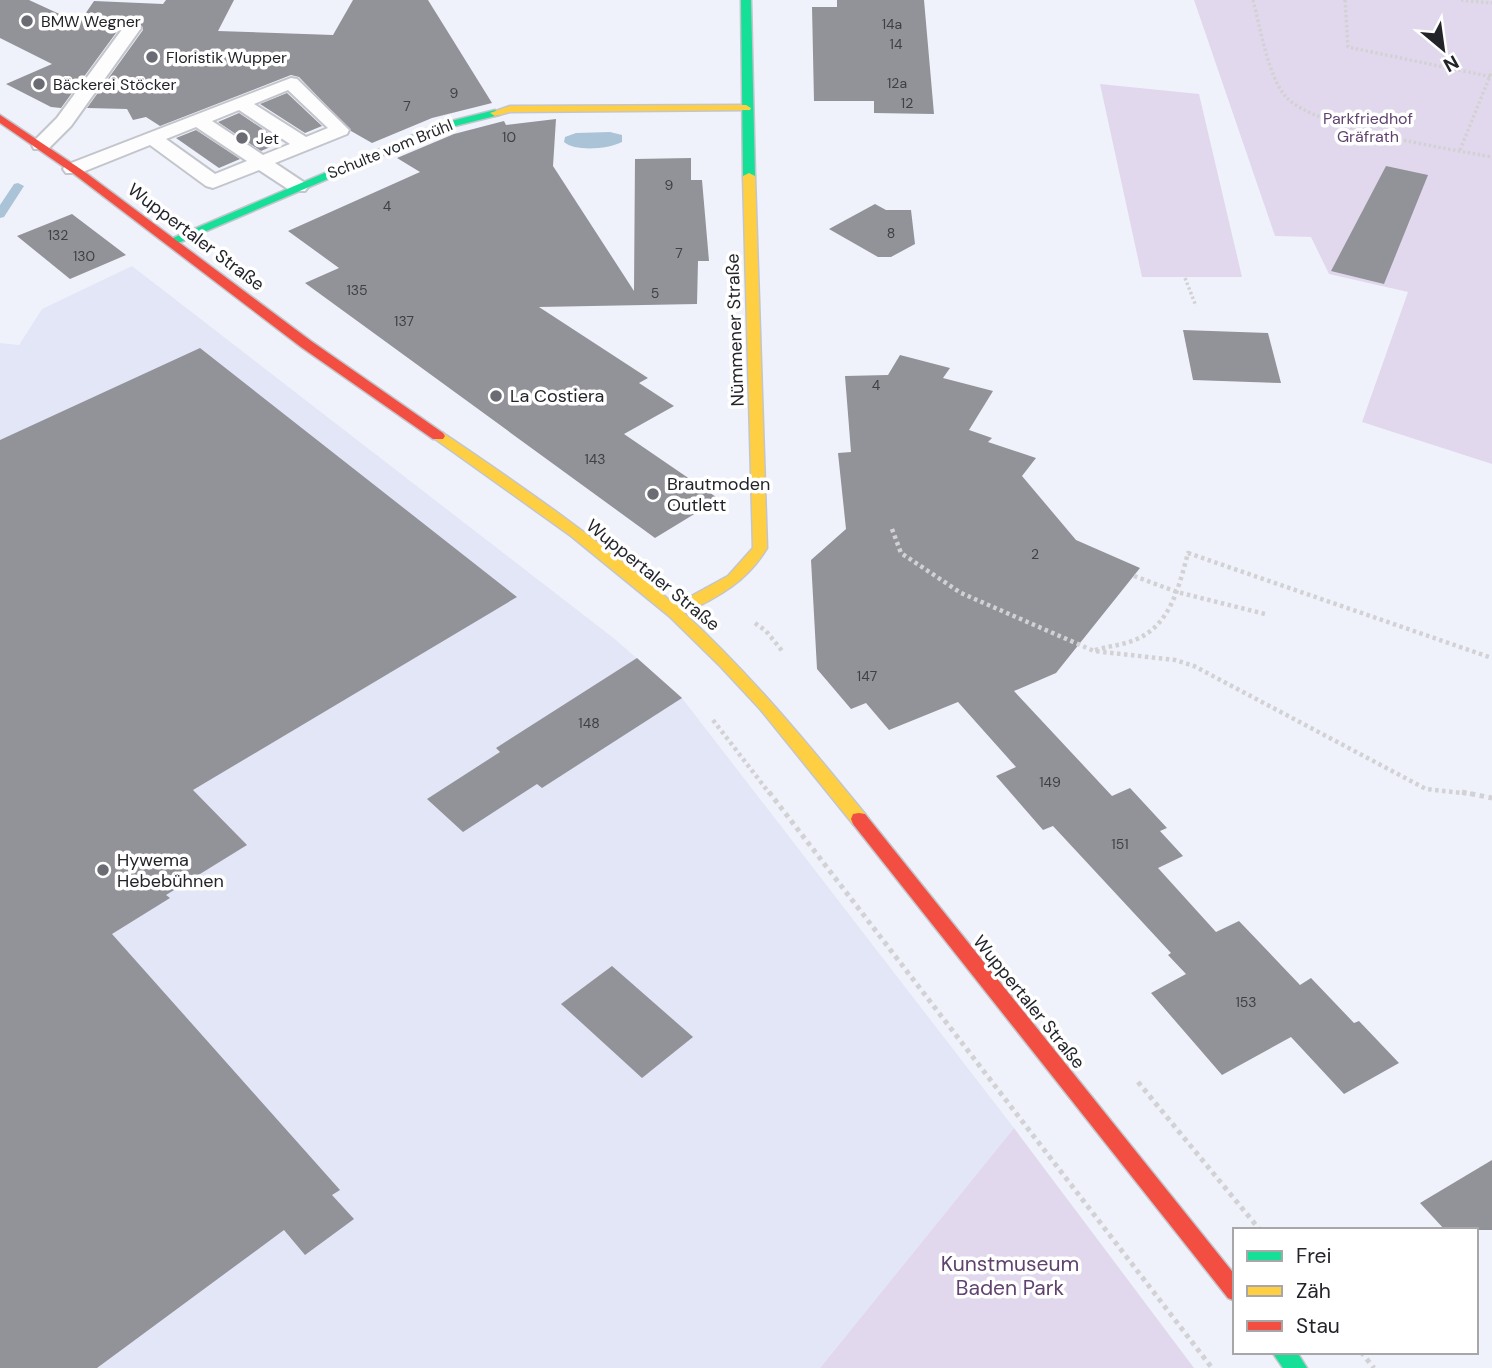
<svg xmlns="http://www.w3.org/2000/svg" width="1492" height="1368" font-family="'DM Sans',sans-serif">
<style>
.built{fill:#e3e6f6}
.green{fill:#e2d8ed}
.water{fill:#abc3d6}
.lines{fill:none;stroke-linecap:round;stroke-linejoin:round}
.stream{fill:#abc3d6;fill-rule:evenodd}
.building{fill:#929299}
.lane-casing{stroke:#c3c5cc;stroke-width:4}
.fast-casing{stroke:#c3c5cc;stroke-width:3}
.slow-casing{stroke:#c3c5cc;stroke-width:3}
.jam-casing{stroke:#c3c5cc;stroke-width:3}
.path-far2{stroke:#d2d2d5;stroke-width:3.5;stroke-dasharray:2.5 2.5;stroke-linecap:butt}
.path-far1{stroke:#d2d2d5;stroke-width:4.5;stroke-dasharray:3.5 3.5;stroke-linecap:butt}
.path{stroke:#d2d2d5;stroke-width:5;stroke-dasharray:4.5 4.5;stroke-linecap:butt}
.lane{fill:#fdfdfe;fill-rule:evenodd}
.fast{fill:#16e098;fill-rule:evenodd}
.slow{fill:#ffcf43;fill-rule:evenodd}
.jam{fill:#f24e42;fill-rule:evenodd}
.poi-dot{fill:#6b6c73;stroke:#fff;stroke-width:2.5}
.labels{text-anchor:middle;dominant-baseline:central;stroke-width:7;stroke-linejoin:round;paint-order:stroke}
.number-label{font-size:14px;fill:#3f4046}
.far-poi-label{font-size:16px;fill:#23242a;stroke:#fff;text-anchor:start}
.far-park-label{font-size:16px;fill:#60426f;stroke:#fff}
.far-street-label{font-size:16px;fill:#23242a;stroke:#fff}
.street-label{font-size:18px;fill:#23242a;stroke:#fff}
.poi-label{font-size:18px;fill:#23242a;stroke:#fff;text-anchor:start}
.near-park-label{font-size:21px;fill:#60426f;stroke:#fff}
</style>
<rect width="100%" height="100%" fill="#f0f2fb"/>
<path class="built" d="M 132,266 L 616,640 L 682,698 L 1014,1128 L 820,1368 L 0,1368 L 0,343 L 19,345 L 42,309 Z"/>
<g class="green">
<path d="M 1194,0 L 1492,0 L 1492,464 L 1362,422 L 1408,292 L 1329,274 L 1311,237 L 1275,236 Z"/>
<path d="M 1100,84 L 1199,94 L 1242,277 L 1142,277 Z"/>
<path d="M 1014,1128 L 1194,1368 L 820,1368 Z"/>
</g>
<path class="water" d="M 610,132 L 622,135 L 622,142 C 609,149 575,152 564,142 L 565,137 L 576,133 Z"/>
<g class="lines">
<path class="stream" d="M 18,183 L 24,186 L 4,217 L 0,218 L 0,205 L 14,184 Z"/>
</g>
<g class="building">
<path d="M 0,0 L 29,0 L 79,23 L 94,1 L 163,4 L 166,0 L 234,0 L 218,31 L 333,35 L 353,0 L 428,0 L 492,103 L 432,118 L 372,143 L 351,131 L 299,77 L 291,75 L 160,126 L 146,117 L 133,120 L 127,109 L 87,108 L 143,30 L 142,26 L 132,20 L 124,22 L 61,108 L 51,107 L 6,84 L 52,64 L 0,38 Z"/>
<path d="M 837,0 L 924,0 L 934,114 L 874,113 L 874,101 L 814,101 L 812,7 L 837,7 Z"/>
<path d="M 287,93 L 322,126 L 305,133 L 260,104 Z"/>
<path d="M 239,113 L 282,142 L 261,151 L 218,122 Z"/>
<path d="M 556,119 L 553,166 L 634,291 L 635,159 L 691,158 L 691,180 L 702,180 L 709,261 L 698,261 L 697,304 L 539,307 L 648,378 L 639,383 L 674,406 L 624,434 L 719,499 L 655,538 L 305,283 L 339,268 L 288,231 L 420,172 L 397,158 L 454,134 L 504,121 L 506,125 Z"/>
<path d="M 196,130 L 240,159 L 219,168 L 176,138 Z"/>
<path d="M 1386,166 L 1428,175 L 1384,284 L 1331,271 Z"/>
<path d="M 875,204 L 886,210 L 911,210 L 915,244 L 891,257 L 878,257 L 829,229 Z"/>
<path d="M 72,214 L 126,255 L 70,279 L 17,236 Z"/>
<path d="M 1183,330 L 1268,333 L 1281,383 L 1193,380 Z"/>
<path d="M 200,348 L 517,597 L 193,790 L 247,845 L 166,895 L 170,898 L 112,934 L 340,1190 L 332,1195 L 354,1219 L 305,1255 L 284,1230 L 97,1368 L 0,1368 L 0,440 Z"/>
<path d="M 900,355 L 950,368 L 943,378 L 993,391 L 969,430 L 992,438 L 988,442 L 1036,458 L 1022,476 L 1076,540 L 1140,568 L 1056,673 L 1014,691 L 1112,796 L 1130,788 L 1167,828 L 1160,831 L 1183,856 L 1158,868 L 1216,932 L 1239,921 L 1300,985 L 1311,978 L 1354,1023 L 1359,1021 L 1399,1063 L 1344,1094 L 1291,1037 L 1222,1075 L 1151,993 L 1186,974 L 1168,955 L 1171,953 L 1053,826 L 1043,830 L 996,776 L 1016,767 L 958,702 L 889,730 L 866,703 L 851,709 L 817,669 L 811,560 L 846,529 L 838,453 L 851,452 L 845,376 L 888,375 Z"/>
<path d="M 637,658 L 682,698 L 542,788 L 537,784 L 463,832 L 427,799 L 500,752 L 496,748 Z"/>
<path d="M 612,966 L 693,1037 L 642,1078 L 561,1004 Z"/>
<path d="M 1492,1160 L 1492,1230 L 1445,1230 L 1420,1203 Z"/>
</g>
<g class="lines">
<g class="lane-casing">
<g id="lane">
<path d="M 132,23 L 141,28 L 71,126 L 48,149 L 34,149 L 32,145 L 34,141 L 57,118 L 126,24 Z"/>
<path d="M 291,78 L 297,79 L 349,130 L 347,134 L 275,163 L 305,183 L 308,187 L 305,191 L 291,191 L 259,170 L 213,188 L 206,186 L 150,145 L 80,173 L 66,173 L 63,169 L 66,165 ZM 288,90 L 328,128 L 306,137 L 254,104 ZM 239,110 L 290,144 L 263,155 L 212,121 ZM 196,127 L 247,161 L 215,174 L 166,139 Z"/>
</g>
</g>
<g class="fast-casing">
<g id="fast">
<path d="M 741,0 L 751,0 L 755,176 L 749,179 L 743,176 Z"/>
<path d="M 495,110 L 500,113 L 499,115 L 447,128 L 176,244 L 172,245 L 166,241 L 439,124 Z"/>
<path d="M 1272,1352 L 1297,1352 L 1307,1368 L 1283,1368 Z"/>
</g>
</g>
<g class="slow-casing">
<g id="slow">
<path d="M 746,105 L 751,108 L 750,110 L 510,112 L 495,116 L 490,113 L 510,106 Z"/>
<path d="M 749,173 L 755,176 L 767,548 C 747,581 719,597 684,613 C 751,675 808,744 865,814 L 867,819 L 865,824 L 853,824 L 760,709 L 720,666 L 669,616 L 571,536 L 431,436 L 433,433 L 443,433 C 523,487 602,542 675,605 L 728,576 L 753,548 L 743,176 Z"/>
</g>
</g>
<g class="jam-casing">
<g id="jam">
<path d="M 0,115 L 82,170 L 311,341 L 443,433 L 445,436 L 443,439 L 433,439 L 301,347 L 74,174 L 0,123 Z"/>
<path d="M 859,813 L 865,814 L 1235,1275 L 1235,1301 L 1228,1298 L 853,824 L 851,819 L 853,814 Z"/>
</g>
</g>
<g class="path-far2">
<path d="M 1253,0 C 1260,26 1268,77 1286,97 C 1316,129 1446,148 1492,157"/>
<path d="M 1345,0 L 1348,47 L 1492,77"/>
<path d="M 1461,0 L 1492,3"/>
<path d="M 1460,150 L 1492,71"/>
<path d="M 1185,278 L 1196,306"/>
</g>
<g class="path-far1">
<path d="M 892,529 L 901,553 L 961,593 L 1094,651 L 1175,660 L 1194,666 L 1426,789 L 1471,794"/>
<path d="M 1134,576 L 1177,592 L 1265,614"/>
<path d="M 755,623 L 766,631 L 783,652"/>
<path d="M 1095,650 C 1109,646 1124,645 1137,639 C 1171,624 1179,586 1188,553 L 1492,658"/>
<path d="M 713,720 L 770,794"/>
</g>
<g class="path">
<path d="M 769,792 L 1212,1368"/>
<path d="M 1462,792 L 1492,798"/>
<path d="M 1138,1082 L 1260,1230"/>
<path d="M 1361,1352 L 1374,1368"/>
</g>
<use href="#lane" class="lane"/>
<use href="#fast" class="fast"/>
<use href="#slow" class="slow"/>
<use href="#jam" class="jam"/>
</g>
<g class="poi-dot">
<circle cx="27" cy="21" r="7"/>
<circle cx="152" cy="57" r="7"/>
<circle cx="39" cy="84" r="7"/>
<circle cx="242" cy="138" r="7"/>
<circle cx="496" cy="396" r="7"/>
<circle cx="653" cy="494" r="7"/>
<circle cx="103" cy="870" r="7"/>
</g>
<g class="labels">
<g class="number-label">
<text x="892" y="24">14a</text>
<text x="896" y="44">14</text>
<text x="897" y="83">12a</text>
<text x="454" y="93">9</text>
<text x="907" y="103">12</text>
<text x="407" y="106">7</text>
<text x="509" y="137">10</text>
<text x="669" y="185">9</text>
<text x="387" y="206">4</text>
<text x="891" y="233">8</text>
<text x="58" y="235">132</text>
<text x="679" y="253">7</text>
<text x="84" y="256">130</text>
<text x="357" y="290">135</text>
<text x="655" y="293">5</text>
<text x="404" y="321">137</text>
<text x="876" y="385">4</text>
<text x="595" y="459">143</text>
<text x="1035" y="554">2</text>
<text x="867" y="676">147</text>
<text x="589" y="723">148</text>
<text x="1050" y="782">149</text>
<text x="1120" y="844">151</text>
<text x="1246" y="1002">153</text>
</g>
<g class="far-poi-label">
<text x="41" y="21">BMW Wegner</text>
<text x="166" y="57">Floristik Wupper</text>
<text x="53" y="84">Bäckerei Stöcker</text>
<text x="256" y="138">Jet</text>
</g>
<g class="far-park-label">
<text x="1368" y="118">Parkfriedhof<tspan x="1368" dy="18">Gräfrath</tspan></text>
</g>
<g class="far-street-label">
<text transform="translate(390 149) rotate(-22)">Schulte vom Brühl</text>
</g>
<g class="street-label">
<text transform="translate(196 237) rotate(37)">Wuppertaler Straße</text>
<text transform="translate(735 330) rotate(-92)">Nümmener Straße</text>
<text transform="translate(653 575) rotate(39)">Wuppertaler Straße</text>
<text transform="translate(1029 1002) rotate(51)">Wuppertaler Straße</text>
</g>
<g class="poi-label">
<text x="510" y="396">La Costiera</text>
<text x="667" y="484">Brautmoden<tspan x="667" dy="21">Outlett</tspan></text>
<text x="117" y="860">Hywema<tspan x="117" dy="21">Hebebühnen</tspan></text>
</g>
<g class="near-park-label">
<text x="1010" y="1264">Kunstmuseum<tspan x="1010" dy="24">Baden Park</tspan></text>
</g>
</g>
<rect x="1233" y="1228" width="245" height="126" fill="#ffffff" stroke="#a7a7aa" stroke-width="2"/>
<rect x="1247" y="1251" width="35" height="10" fill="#16e098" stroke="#a7a7aa" stroke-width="2"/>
<text x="1296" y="1263" font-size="21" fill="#23242a">Frei</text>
<rect x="1247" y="1286" width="35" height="10" fill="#ffcf43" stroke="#a7a7aa" stroke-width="2"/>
<text x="1296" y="1298" font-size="21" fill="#23242a">Zäh</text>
<rect x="1247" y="1321" width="35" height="10" fill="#f24e42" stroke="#a7a7aa" stroke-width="2"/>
<text x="1296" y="1333" font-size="21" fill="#23242a">Stau</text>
<g transform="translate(1443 49) rotate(151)" stroke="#ffffff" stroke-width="5" paint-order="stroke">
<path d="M0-5L12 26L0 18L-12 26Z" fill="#23242a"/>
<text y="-10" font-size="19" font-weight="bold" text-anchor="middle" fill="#23242a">N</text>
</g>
</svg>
